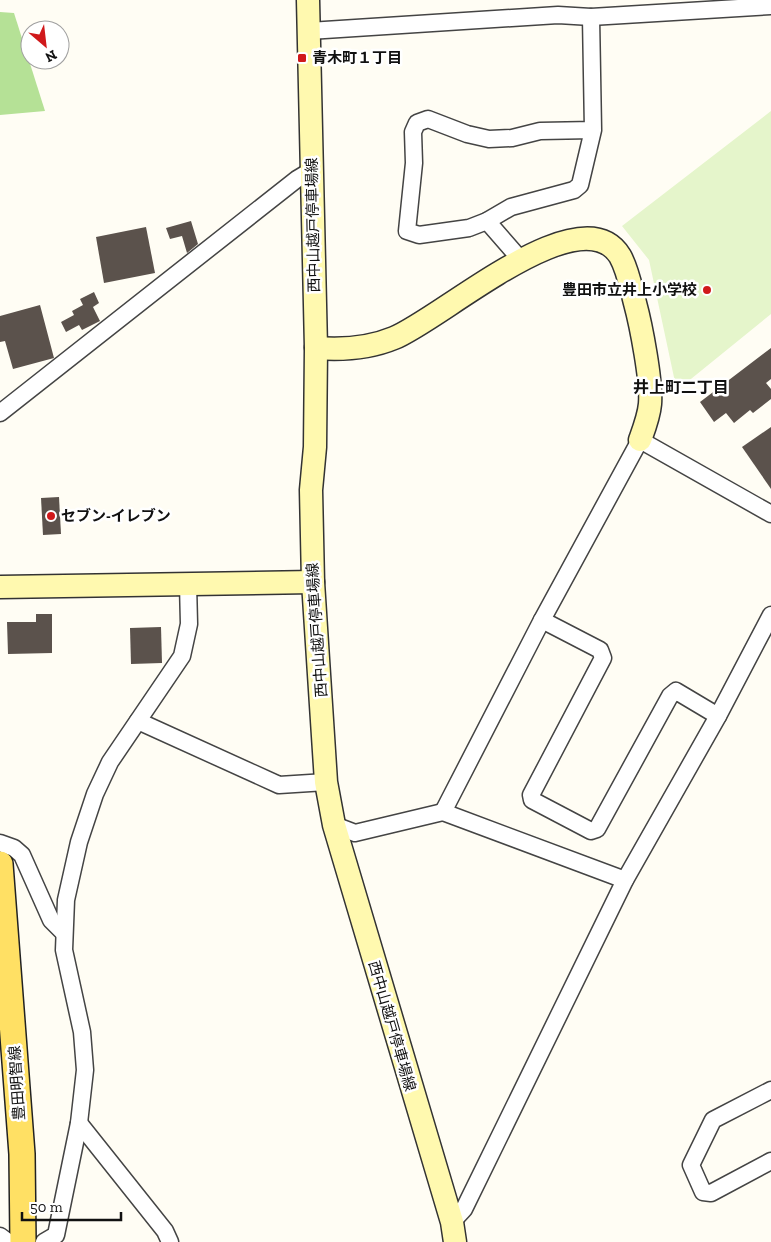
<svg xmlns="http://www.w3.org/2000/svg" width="771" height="1242" font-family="'Zilla Slab','Noto Sans JP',serif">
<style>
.forest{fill:#b5e196}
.pitch{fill:#e5f5cb}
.building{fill:#5b524c}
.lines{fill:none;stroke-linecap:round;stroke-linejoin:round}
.street-casing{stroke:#444;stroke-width:19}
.secondary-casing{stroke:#333;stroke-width:25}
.primary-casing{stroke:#222;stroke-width:28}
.street{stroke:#fff;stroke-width:16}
.secondary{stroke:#fff9af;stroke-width:22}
.primary{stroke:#ffe064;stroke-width:25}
.poi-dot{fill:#d0191b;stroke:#fff;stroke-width:2}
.labels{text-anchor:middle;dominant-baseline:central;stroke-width:5;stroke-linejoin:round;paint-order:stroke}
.poi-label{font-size:15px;font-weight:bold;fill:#111;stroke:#fff;text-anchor:start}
.street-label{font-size:15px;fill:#111;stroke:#fff}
.neighbourhood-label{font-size:16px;font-weight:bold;fill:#111;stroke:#fff}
</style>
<rect width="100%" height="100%" fill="#fffdf4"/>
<path class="forest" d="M 0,12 L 14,13 L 45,111 L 0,115 Z"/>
<path class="pitch" d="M 771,111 L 771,314 L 686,383 L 675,382 L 649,260 L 622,226 Z"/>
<g class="building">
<path d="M 191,221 L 198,244 L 187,253 L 182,236 L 170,239 L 166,228 Z"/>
<path d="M 146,227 L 155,273 L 104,283 L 96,237 Z"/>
<path d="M 94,292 L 99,303 L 93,307 L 100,321 L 82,330 L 79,325 L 66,332 L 61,322 L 74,315 L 72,311 L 83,305 L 80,299 Z"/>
<path d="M 40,305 L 54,358 L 13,369 L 5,341 L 0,342 L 0,316 Z"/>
<path d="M 771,348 L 771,379 L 766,383 L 771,389 L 771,399 L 753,413 L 750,410 L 734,423 L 726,413 L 714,422 L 700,402 Z"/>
<path d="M 771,427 L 771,489 L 742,447 Z"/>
<path d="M 59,497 L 61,534 L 43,535 L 41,498 Z"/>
<path d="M 36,614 L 52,614 L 52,653 L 8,654 L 7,622 L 36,622 Z"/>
<path d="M 161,627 L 162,663 L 131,664 L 130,628 Z"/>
</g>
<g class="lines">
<g class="street-casing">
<g id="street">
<path d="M 591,17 L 593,130 L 540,131 L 512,138 L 489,139 L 467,134 L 428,119 L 417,123 L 413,132 L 414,163 L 407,231 L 419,235 L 469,228 L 487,221 L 511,207 L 574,190 L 580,185 L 593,130"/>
<path d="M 309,31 L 558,15 L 591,17 L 771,6"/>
<path d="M 487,221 L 521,260"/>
<path d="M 0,413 L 297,179 L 312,170"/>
<path d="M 542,620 L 600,650 L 603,658 L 531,795 L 532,800 L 591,831 L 597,829 L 670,696 L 676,691 L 718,716"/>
<path d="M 138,721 L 279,785 L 326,782"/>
<path d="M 443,812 L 542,620 L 640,440 L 771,514"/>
<path d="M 334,825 L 355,833 L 443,812 L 625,880"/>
<path d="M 0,843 L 14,848 L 22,855 L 51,920 L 63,932"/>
<path d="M 771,1090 L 713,1120 L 691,1165 L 703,1192 L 711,1193 L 771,1161"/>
<path d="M 79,1123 L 165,1231 L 170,1242"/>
<path d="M 452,1222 L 464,1209 L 625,880 L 718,716 L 771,615"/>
<path d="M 0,1236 L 8,1242"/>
<path d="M 44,1242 L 56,1235 L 79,1123 L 85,1070 L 82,1032 L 64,950 L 66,900 L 79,842 L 95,794 L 110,762 L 182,656 L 189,624 L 188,584"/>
</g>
</g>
<g class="secondary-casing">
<g id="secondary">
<path d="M 308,0 L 316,348 L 315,447 L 311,490 L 313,582 L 326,782 L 334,825 L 452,1222 L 455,1242"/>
<path d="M 316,348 C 342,350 370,348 394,338 C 440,320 581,193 620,256 C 628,270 631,288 635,303 C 641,325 652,382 650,404 C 649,416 644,429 640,440"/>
<path d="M 0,587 L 313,582"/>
</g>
</g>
<g class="primary-casing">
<path id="primary" d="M 0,864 L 22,1154 L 23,1242"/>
</g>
<use href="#street" class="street"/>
<use href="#secondary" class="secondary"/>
<use href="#primary" class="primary"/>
</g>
<g class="poi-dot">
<rect x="297" y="53" width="10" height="10" rx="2.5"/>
<circle cx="707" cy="290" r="5"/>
<circle cx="51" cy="516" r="5"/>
</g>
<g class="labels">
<g class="poi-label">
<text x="312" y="58">青木町１丁目</text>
<text x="697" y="290" text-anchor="end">豊田市立井上小学校</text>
<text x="61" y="516">セブン-イレブン</text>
</g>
<g class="street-label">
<text transform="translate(313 225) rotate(-91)">西中山越戸停車場線</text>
<text transform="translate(317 630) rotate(-94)">西中山越戸停車場線</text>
<text transform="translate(392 1026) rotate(74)">西中山越戸停車場線</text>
<text transform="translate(17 1083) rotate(-94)">豊田明智線</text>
</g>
<g class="neighbourhood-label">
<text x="681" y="387">井上町二丁目</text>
</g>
</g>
<g transform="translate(45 45) rotate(152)"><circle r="24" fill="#ffffff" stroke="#a0a0a0"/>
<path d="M0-4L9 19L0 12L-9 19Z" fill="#d0191b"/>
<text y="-8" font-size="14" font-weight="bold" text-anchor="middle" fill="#111111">N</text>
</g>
<path d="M22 1212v8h99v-8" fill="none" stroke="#111111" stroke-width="2.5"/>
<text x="30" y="1212" font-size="15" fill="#111111" stroke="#ffffff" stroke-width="4" paint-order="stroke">50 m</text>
</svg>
